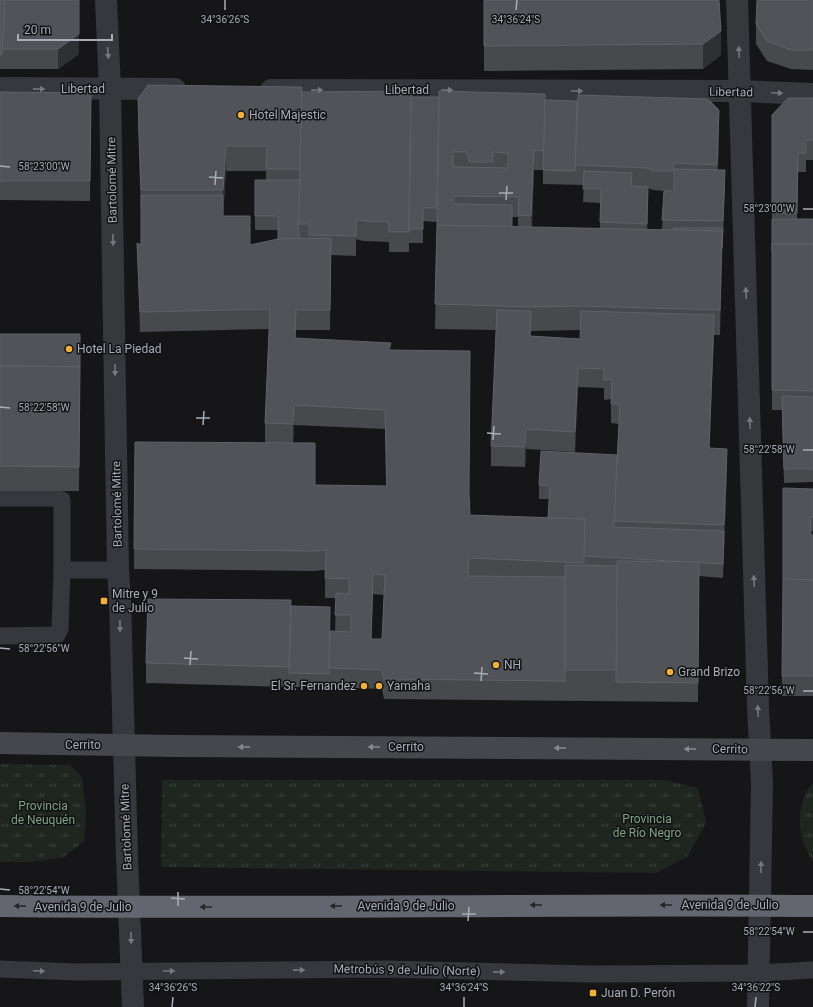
<svg xmlns="http://www.w3.org/2000/svg" width="813" height="1007" font-family="Roboto,sans-serif">
<style>
.park{fill:url(#park-tufts)}
.lines{fill:none;stroke-linecap:round;stroke-linejoin:round}
.lane{stroke:#37383d;stroke-width:17}
.street{stroke:#37383d;stroke-width:22}
.secondary{stroke:#45474d;stroke-width:22}
.highway{stroke:#63666e;stroke-width:22}
.wall{fill:#47494d;fill-rule:evenodd}
.shaded-wall{fill:#2f3033}
.building{fill:#525359;stroke:#5f6168;fill-rule:evenodd}
.oneway{fill:#757881}
.oneway2{fill:#858993}
.oneway3{fill:#26262a}
.ticks{fill:none;stroke:#a8adb8;stroke-width:1.5}
.poi-dot{fill:#f2b134;stroke:#111113;stroke-width:1.5}
.labels{text-anchor:middle;dominant-baseline:central;stroke-width:3;stroke-linejoin:round;paint-order:stroke}
.street-label{font-size:12px;fill:#a8adb8;stroke:#111113}
.poi-label{font-size:12px;fill:#a8adb8;stroke:#111113;text-anchor:start}
.park-label{font-size:12px;fill:#7fa381;stroke:#111113}
.ticks-label{font-size:10px;text-anchor:middle;fill:#a8adb8;stroke:#111113;stroke-width:3;stroke-linejoin:round;paint-order:stroke}
</style>
<defs>
<pattern id="park-tufts" width="24" height="20" patternUnits="userSpaceOnUse"><rect width="24" height="20" fill="#1e261f"/><path d="M3 7l-1-3M5 7V3M7 7l1-3M15 17l-1-3M17 17v-4M19 17l1-3" fill="none" stroke="#3c433d"/></pattern>
</defs>
<rect width="100%" height="100%" fill="#161618"/>
<g class="park">
<path d="M 0,764 L 70,765 L 82,777 L 86,811 L 84,841 L 64,857 L 33,862 L 0,862 Z"/>
<path d="M 162,780 L 666,780 L 698,788 L 706,823 L 687,857 L 656,873 L 161,867 Z"/>
<path d="M 813,783 L 813,861 C 797,840 794,804 813,783 Z"/>
</g>
<g class="lines">
<g class="lane">
<path d="M 0,498 L 56,498 L 62,500 L 62,570"/>
<path d="M 0,636 L 57,635 L 60,629 L 62,570 L 118,570"/>
<path d="M 0,969 L 77,972 L 386,969 L 594,974 L 759,973 L 813,970"/>
</g>
<g class="street">
<path d="M 106,0 L 110,89 L 118,570 L 120,600 L 127,857 L 133,1007"/>
<path d="M 737,0 L 758,707 L 762,783 L 758,1007"/>
<path d="M 0,88 L 175,89"/>
<path d="M 271,90 L 740,91 L 813,94"/>
</g>
<path class="secondary" d="M 0,743 L 175,746 L 813,750"/>
<path class="highway" d="M 0,906 C 271,909 542,904 813,906"/>
</g>
<g class="wall">
<path d="M 0,0 L 79,54 L 58,69 L 0,69 Z"/>
<path d="M 484,0 L 719,0 L 721,55 L 703,69 L 484,71 Z"/>
<path d="M 813,0 L 813,70 L 791,69 L 767,61 L 756,44 L 756,24 Z"/>
<path d="M 0,92 L 91,93 L 90,201 L 0,200 Z"/>
<path d="M 302,92 L 411,97 L 545,100 L 719,130 L 718,170 L 725,184 L 723,235 L 722,256 L 720,335 L 714,335 L 709,448 L 727,468 L 723,578 L 699,576 L 698,702 L 384,699 L 382,689 L 329,687 L 289,687 L 146,683 L 146,663 L 291,606 L 330,631 L 335,632 L 336,598 L 325,598 L 325,570 L 314,571 L 134,569 L 135,442 L 265,443 L 265,423 L 269,329 L 140,332 L 137,243 L 141,245 L 141,214 L 138,123 L 138,99 ZM 534,170 L 543,170 L 543,184 L 584,185 L 583,202 L 600,203 L 600,229 L 532,227 ZM 226,171 L 266,171 L 266,180 L 255,180 L 255,230 L 278,230 L 278,239 L 250,245 L 223,216 ZM 648,188 L 653,190 L 664,191 L 662,230 L 647,230 ZM 512,217 L 518,217 L 518,227 L 512,227 ZM 423,221 L 437,222 L 435,329 L 496,330 L 491,446 L 491,466 L 525,467 L 526,449 L 575,452 L 578,387 L 604,388 L 604,400 L 611,399 L 611,423 L 619,424 L 617,455 L 539,485 L 539,499 L 549,499 L 548,518 L 470,515 L 469,496 L 391,350 L 296,339 L 296,330 L 330,330 L 331,255 L 356,256 L 356,239 L 363,241 L 389,242 L 389,252 L 409,252 L 409,243 L 423,243 ZM 580,330 L 580,339 L 531,336 L 531,331 ZM 294,425 L 385,429 L 386,486 L 315,485 L 293,443 ZM 373,594 L 384,595 L 382,639 L 371,639 Z"/>
<path d="M 813,98 L 813,160 L 806,160 L 806,172 L 798,172 L 797,219 L 813,219 L 813,482 L 784,483 L 782,410 L 772,410 L 772,115 Z"/>
<path d="M 0,334 L 80,334 L 79,491 L 0,491 Z"/>
<path d="M 813,489 L 813,531 L 811,531 L 811,535 L 813,535 L 813,696 L 782,696 L 782,676 Z"/>
</g>
<g class="shaded-wall">
<path d="M 79,2 L 79,54 L 58,69 L 58,49 Z"/>
<path d="M 721,31 L 721,55 L 703,69 L 703,44 Z"/>
<path d="M 719,110 L 719,130 L 717,184 L 717,165 Z"/>
<path d="M 226,146 L 226,171 L 223,215 L 223,190 Z"/>
<path d="M 534,150 L 534,170 L 531,235 L 531,216 Z"/>
<path d="M 725,170 L 723,235 L 722,256 L 720,335 L 722,231 L 723,228 Z"/>
<path d="M 648,187 L 648,201 L 647,237 L 647,224 Z"/>
<path d="M 296,310 L 296,330 L 295,358 L 295,338 Z"/>
<path d="M 714,315 L 714,335 L 709,467 L 709,448 Z"/>
<path d="M 391,343 L 391,363 L 388,350 Z"/>
<path d="M 578,368 L 578,387 L 575,452 L 575,432 Z"/>
<path d="M 294,405 L 294,425 L 293,444 L 293,424 Z"/>
<path d="M 526,429 L 526,449 L 525,467 L 525,447 Z"/>
<path d="M 727,449 L 727,468 L 723,578 L 724,525 Z"/>
<path d="M 373,574 L 373,594 L 371,658 L 371,639 Z"/>
</g>
<g class="building">
<path d="M 0,0 L 5,0 L 2,55 L 0,55 Z"/>
<path d="M 5,0 L 79,0 L 79,34 L 58,49 L 2,49 Z"/>
<path d="M 484,0 L 719,0 L 721,31 L 703,44 L 484,46 Z"/>
<path d="M 757,0 L 813,0 L 813,50 L 791,50 L 767,41 L 756,24 Z"/>
<path d="M 148,85 L 302,87 L 300,169 L 266,169 L 267,146 L 226,146 L 223,190 L 141,190 L 138,99 Z"/>
<path d="M 411,91 L 409,232 L 389,232 L 389,222 L 363,221 L 356,219 L 356,236 L 309,235 L 309,224 L 298,224 L 302,92 Z"/>
<path d="M 439,91 L 545,94 L 544,151 L 534,150 L 531,216 L 518,215 L 519,197 L 454,196 L 454,204 L 512,205 L 512,227 L 437,225 ZM 453,152 L 466,152 L 470,162 L 493,162 L 493,152 L 508,153 L 508,168 L 453,167 Z"/>
<path d="M 0,92 L 91,93 L 90,181 L 0,181 Z"/>
<path d="M 578,95 L 708,99 L 719,110 L 717,165 L 674,163 L 674,171 L 653,171 L 648,168 L 575,165 Z"/>
<path d="M 411,97 L 439,97 L 437,208 L 423,208 L 423,229 L 409,229 Z"/>
<path d="M 788,98 L 813,98 L 813,140 L 806,140 L 806,153 L 798,153 L 797,213 L 772,213 L 772,115 Z"/>
<path d="M 545,100 L 577,101 L 575,171 L 543,170 Z"/>
<path d="M 674,169 L 725,170 L 723,221 L 662,220 L 664,191 L 674,191 Z"/>
<path d="M 584,171 L 632,173 L 631,186 L 648,187 L 647,224 L 600,222 L 601,189 L 583,189 Z"/>
<path d="M 255,180 L 300,180 L 298,230 L 300,239 L 278,239 L 278,216 L 255,216 Z"/>
<path d="M 141,195 L 223,195 L 223,216 L 250,216 L 250,245 L 278,239 L 331,238 L 330,310 L 296,310 L 295,338 L 391,343 L 388,350 L 470,351 L 469,493 L 470,515 L 585,519 L 584,563 L 469,558 L 468,576 L 565,577 L 565,681 L 384,679 L 382,670 L 329,668 L 330,631 L 351,632 L 351,615 L 335,615 L 336,593 L 349,594 L 349,579 L 325,578 L 326,550 L 314,551 L 134,549 L 135,442 L 315,443 L 315,485 L 387,486 L 385,410 L 294,405 L 293,424 L 265,423 L 270,309 L 140,312 L 137,243 L 141,245 ZM 373,574 L 385,575 L 382,639 L 371,639 Z"/>
<path d="M 772,219 L 813,219 L 813,244 L 772,244 L 772,250 Z"/>
<path d="M 437,225 L 722,231 L 720,310 L 581,306 L 531,307 L 435,304 Z"/>
<path d="M 673,228 L 723,228 L 722,248 L 722,231 L 673,230 Z"/>
<path d="M 772,244 L 813,244 L 813,391 L 772,390 Z"/>
<path d="M 497,310 L 531,311 L 530,336 L 580,339 L 581,311 L 714,315 L 709,448 L 727,449 L 724,525 L 614,521 L 620,404 L 611,404 L 612,379 L 604,380 L 604,369 L 578,368 L 575,432 L 526,429 L 525,447 L 491,446 Z"/>
<path d="M 0,334 L 80,334 L 80,367 L 0,366 Z"/>
<path d="M 0,366 L 80,367 L 79,467 L 0,466 Z"/>
<path d="M 782,396 L 813,397 L 813,469 L 784,469 Z"/>
<path d="M 541,451 L 617,455 L 614,527 L 724,531 L 723,564 L 584,556 L 585,519 L 548,518 L 550,486 L 539,485 Z"/>
<path d="M 783,488 L 813,489 L 813,517 L 810,517 L 811,535 L 813,535 L 813,580 L 783,579 Z"/>
<path d="M 617,561 L 699,562 L 698,683 L 616,682 Z"/>
<path d="M 565,565 L 617,566 L 616,670 L 565,670 Z"/>
<path d="M 783,579 L 813,580 L 813,676 L 782,676 Z"/>
<path d="M 148,599 L 291,600 L 289,667 L 146,663 Z"/>
<path d="M 291,606 L 330,607 L 329,674 L 289,673 Z"/>
</g>
<defs><path id="oneway-solid" d="M-6-.8H1V-3.2L6.5 0L1 3.2V.8H-6Z"/></defs>
<g class="oneway">
<use href="#oneway-solid" transform="translate(739 52) rotate(-92)"/>
<use href="#oneway-solid" transform="translate(108 53) rotate(86)"/>
<use href="#oneway-solid" transform="translate(39 89) rotate(1)"/>
<use href="#oneway-solid" transform="translate(317 90)"/>
<use href="#oneway-solid" transform="translate(447 90)"/>
<use href="#oneway-solid" transform="translate(577 91)"/>
<use href="#oneway-solid" transform="translate(777 93) rotate(2)"/>
<use href="#oneway-solid" transform="translate(113 240) rotate(89)"/>
<use href="#oneway-solid" transform="translate(746 293) rotate(-92)"/>
<use href="#oneway-solid" transform="translate(115 370) rotate(89)"/>
<use href="#oneway-solid" transform="translate(750 423) rotate(-92)"/>
<use href="#oneway-solid" transform="translate(754 581) rotate(-92)"/>
<use href="#oneway-solid" transform="translate(120 626) rotate(89)"/>
<use href="#oneway-solid" transform="translate(758 711) rotate(-92)"/>
<use href="#oneway-solid" transform="translate(761 867) rotate(-89)"/>
<use href="#oneway-solid" transform="translate(131 938) rotate(88)"/>
<use href="#oneway-solid" transform="translate(299 970) rotate(-1)"/>
<use href="#oneway-solid" transform="translate(39 971) rotate(2)"/>
<use href="#oneway-solid" transform="translate(169 971)"/>
<use href="#oneway-solid" transform="translate(499 972) rotate(1)"/>
</g>
<g class="oneway2">
<use href="#oneway-solid" transform="translate(244 747) rotate(-180)"/>
<use href="#oneway-solid" transform="translate(374 747) rotate(-180)"/>
<use href="#oneway-solid" transform="translate(560 748) rotate(-180)"/>
<use href="#oneway-solid" transform="translate(690 749) rotate(-180)"/>
</g>
<g class="oneway3">
<use href="#oneway-solid" transform="translate(536 905) rotate(180)"/>
<use href="#oneway-solid" transform="translate(666 905) rotate(180)"/>
<use href="#oneway-solid" transform="translate(20 906) rotate(-179)"/>
<use href="#oneway-solid" transform="translate(336 906) rotate(180)"/>
<use href="#oneway-solid" transform="translate(206 907) rotate(180)"/>
</g>
<path class="ticks" d="M 225,10 L 225,0M 516,10 L 517,0M 0,166 L 10,167M 209,177 L 223,178M 215,185 L 216,171M 499,193 L 513,193M 506,200 L 507,186M 803,209 L 813,209M 0,407 L 10,408M 196,418 L 210,418M 203,425 L 204,411M 487,433 L 501,434M 493,440 L 494,426M 803,450 L 813,450M 0,648 L 10,649M 184,658 L 198,659M 190,665 L 191,651M 474,673 L 488,674M 481,681 L 482,667M 803,691 L 813,691M 0,889 L 10,890M 171,898 L 185,899M 178,906 L 178,892M 462,914 L 476,914M 468,921 L 469,907M 803,932 L 813,932M 172,1007 L 173,997M 464,1007 L 464,997M 755,1007 L 756,997"/>
<g class="poi-dot">
<circle cx="241" cy="115" r="4"/>
<circle cx="69" cy="349" r="4"/>
<rect x="100" y="597" width="8" height="8" rx="2"/>
<circle cx="496" cy="665" r="4"/>
<circle cx="670" cy="672" r="4"/>
<circle cx="364" cy="686" r="4"/>
<circle cx="379" cy="686" r="4"/>
<rect x="589" y="989" width="8" height="8" rx="2"/>
</g>
<g class="labels">
<g class="street-label">
<text x="83" y="89">Libertad</text>
<text x="407" y="90">Libertad</text>
<text transform="translate(731 92) rotate(1)">Libertad</text>
<text transform="translate(112 180) rotate(-91)">Bartolomé Mitre</text>
<text transform="translate(117 504) rotate(-91)">Bartolomé Mitre</text>
<text x="83" y="745">Cerrito</text>
<text x="406" y="747">Cerrito</text>
<text transform="translate(730 749) rotate(1)">Cerrito</text>
<text transform="translate(126 827) rotate(-92)">Bartolomé Mitre</text>
<text x="730" y="905">Avenida 9 de Julio</text>
<text x="406" y="906">Avenida 9 de Julio</text>
<text x="83" y="907">Avenida 9 de Julio</text>
<text transform="translate(407 970) rotate(1)">Metrobús 9 de Julio (Norte)</text>
</g>
<g class="poi-label">
<text x="249" y="115">Hotel Majestic</text>
<text x="77" y="349">Hotel La Piedad</text>
<text x="112" y="594">Mitre y 9<tspan x="112" dy="14">de Julio</tspan></text>
<text x="504" y="665">NH</text>
<text x="678" y="672">Grand Brizo</text>
<text x="356" y="686" text-anchor="end">El Sr. Fernandez</text>
<text x="387" y="686">Yamaha</text>
<text x="601" y="993">Juan D. Perón</text>
</g>
<g class="park-label">
<text x="43" y="806">Provincia<tspan x="43" dy="14">de Neuquén</tspan></text>
<text x="647" y="819">Provincia<tspan x="647" dy="14">de Río Negro</tspan></text>
</g>
</g>
<g class="ticks-label">
<text x="225" y="23">34°36'26"S</text>
<text x="516" y="23">34°36'24"S</text>
<text x="44" y="170">58°23'00"W</text>
<text x="769" y="212">58°23'00"W</text>
<text x="44" y="411">58°22'58"W</text>
<text x="769" y="453">58°22'58"W</text>
<text x="44" y="652">58°22'56"W</text>
<text x="769" y="694">58°22'56"W</text>
<text x="44" y="894">58°22'54"W</text>
<text x="769" y="935">58°22'54"W</text>
<text x="173" y="991">34°36'26"S</text>
<text x="464" y="991">34°36'24"S</text>
<text x="756" y="991">34°36'22"S</text>
</g>
<path d="M18 34v6h94v-6" fill="none" stroke="#a8adb8" stroke-width="2"/>
<text x="24" y="34" font-size="12" fill="#a8adb8" stroke="#111113" stroke-width="3" paint-order="stroke">20 m</text>
</svg>
